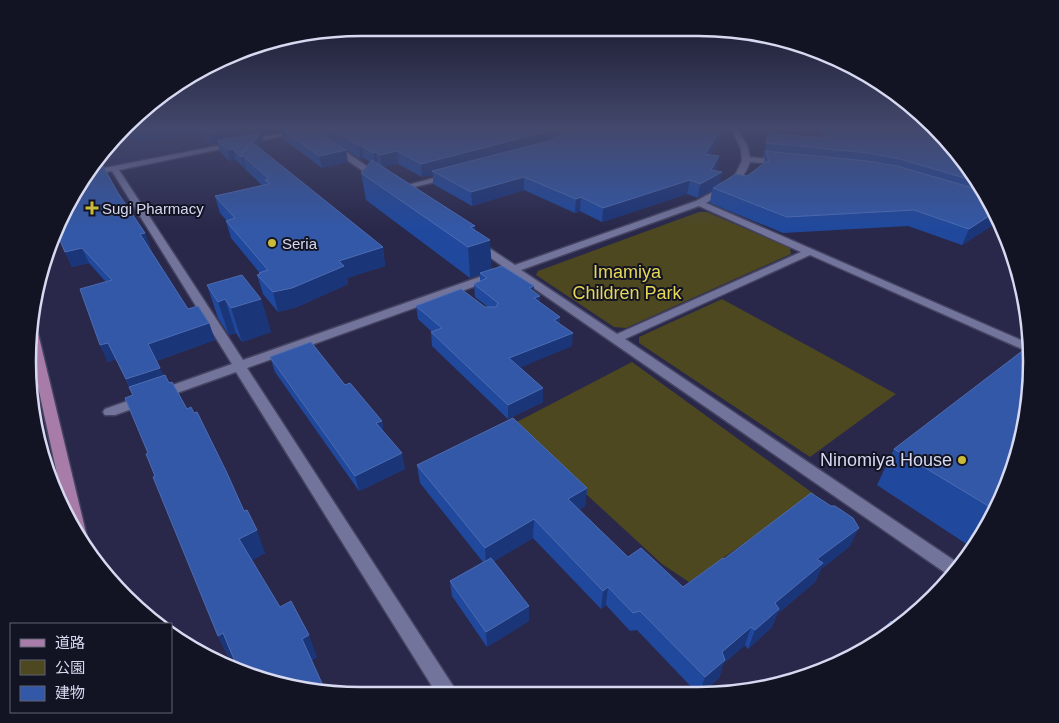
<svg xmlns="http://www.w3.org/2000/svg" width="1059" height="723" font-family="Arial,'Noto Sans JP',sans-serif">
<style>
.built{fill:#302f59}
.green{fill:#4d481f}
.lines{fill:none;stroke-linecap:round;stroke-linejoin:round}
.minor-casing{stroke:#454462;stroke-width:3}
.major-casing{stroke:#454462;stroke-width:3}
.minor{fill:#72749c;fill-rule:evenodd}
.major{fill:#a87ca9;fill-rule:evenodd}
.wall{fill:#20499e}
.shaded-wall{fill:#1b3579}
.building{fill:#3358a7;stroke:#4d6cb2}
.poi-dot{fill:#caba3a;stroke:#131423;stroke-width:2}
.labels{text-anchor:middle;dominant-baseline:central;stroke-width:4;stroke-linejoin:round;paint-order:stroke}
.far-poi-label{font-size:15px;fill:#d7d9f0;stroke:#131423;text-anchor:start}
.park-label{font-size:18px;fill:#e7d756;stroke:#131423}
.poi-label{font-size:18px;fill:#d7d9f0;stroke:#131423;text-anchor:end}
.rim{fill:none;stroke:#d7d9f0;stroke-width:2.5}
</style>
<rect width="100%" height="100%" fill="#29284b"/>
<path class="built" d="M 129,128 L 297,128 L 90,169 L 97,158 Z"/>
<g class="green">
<path d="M 699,212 L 707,212 L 790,248 L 791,254 L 626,328 L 614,327 L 536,275 L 538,271 Z"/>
<path d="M 722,299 L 896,394 L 810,457 L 639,343 L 639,337 Z"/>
<path d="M 632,362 L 814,494 L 689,582 L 662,564 L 511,425 Z"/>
</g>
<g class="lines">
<g class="minor-casing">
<g id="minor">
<path d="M 309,128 L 322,128 L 119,170 L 243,360 L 505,268 L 474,246 L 474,242 L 480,242 L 515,265 L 696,201 L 720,188 L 735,175 L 742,161 L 741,149 L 731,128 L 737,128 L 747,145 L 750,157 L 780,160 L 784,162 L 780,164 L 750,162 C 743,183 724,193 706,203 L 1030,344 L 1031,353 L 810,255 L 625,339 L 961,565 L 950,576 L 512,273 L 247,368 L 457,692 L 435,691 L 236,372 L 115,415 L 105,415 L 103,412 L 105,409 L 232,364 L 112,171 L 104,172 L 104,168 ZM 699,206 L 801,252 L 617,334 L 521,270 Z"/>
<path d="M 329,144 L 335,144 L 382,177 L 375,179 L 329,148 Z"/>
<path d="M 449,174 L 452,174 L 452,178 L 397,191 L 393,189 Z"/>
</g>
</g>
<g class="major-casing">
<path id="major" d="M 31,326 L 37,329 L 87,537 L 83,542 L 72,528 L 64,506 L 29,345 Z"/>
</g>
<use href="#minor" class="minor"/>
<use href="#major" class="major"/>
</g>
<g class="wall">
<path d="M 129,128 L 312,128 L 348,162 L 322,168 L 283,139 L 281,131 L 273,131 L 271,133 L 262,135 L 264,143 L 259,148 L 383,247 L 385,266 L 347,278 L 348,284 L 297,307 L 278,312 L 263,294 L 257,275 L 259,275 L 259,272 L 231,238 L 226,221 L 226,220 L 220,213 L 215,196 L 262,185 L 245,169 L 245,167 L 244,168 L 236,160 L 230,161 L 220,152 L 218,144 L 212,145 L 199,133 L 138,143 L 136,140 L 132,141 L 125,132 Z"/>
<path d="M 318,128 L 563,128 L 558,135 L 564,132 L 566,128 L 724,128 L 723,135 L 710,155 L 717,169 L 716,171 L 720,183 L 747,176 L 764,163 L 765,157 L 763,157 L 768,133 L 820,138 L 822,128 L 863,128 L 975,176 L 999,221 L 962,245 L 908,226 L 783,233 L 710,203 L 712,190 L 698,198 L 687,194 L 602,222 L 580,211 L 575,213 L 524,190 L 472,206 L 433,184 L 433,175 L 422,177 L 398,164 L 384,167 L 475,226 L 475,230 L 492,269 L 534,286 L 534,292 L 540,296 L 540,303 L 560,317 L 560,325 L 572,346 L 520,367 L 543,388 L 543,402 L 508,419 L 432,346 L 431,332 L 432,332 L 418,319 L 416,306 L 488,307 L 475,297 L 474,284 L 480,281 L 480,275 L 470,278 L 366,200 L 361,173 L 370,162 L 364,158 L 360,159 L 319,131 Z"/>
<path d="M 118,193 L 145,233 L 150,247 L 149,248 L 188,309 L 209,323 L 215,340 L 156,361 L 163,375 L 244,511 L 265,553 L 252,560 L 280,607 L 317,657 L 312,660 L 232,656 L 229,658 L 218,636 L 155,476 L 148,453 L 133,395 L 116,359 L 108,362 L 100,345 L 106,282 L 89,263 L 72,267 L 65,252 Z"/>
<path d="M 207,285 L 261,299 L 271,332 L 242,342 L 236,333 L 229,335 L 218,318 Z"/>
<path d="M 270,357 L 345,385 L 382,421 L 383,431 L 405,469 L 359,491 L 275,372 Z"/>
<path d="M 894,449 L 1006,489 L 974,549 L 877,485 Z"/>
<path d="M 417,465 L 587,488 L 585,506 L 579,510 L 628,557 L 683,587 L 724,559 L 850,546 L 821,569 L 815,582 L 777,614 L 772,627 L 748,649 L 745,645 L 723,664 L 719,678 L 699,695 L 637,630 L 630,631 L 606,605 L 601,609 L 533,538 L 494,561 L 529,606 L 529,621 L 487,647 L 452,596 L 450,581 L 483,562 L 420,483 Z"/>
</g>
<g class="shaded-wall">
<path d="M 132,128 L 136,140 L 132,141 L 128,129 Z"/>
<path d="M 152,128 L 197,128 L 199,133 L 138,143 L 133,131 Z"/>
<path d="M 235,128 L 304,128 L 280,128 L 281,131 L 273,131 L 271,133 L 262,135 L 264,143 L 249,161 L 243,155 L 259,136 L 217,141 L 218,144 L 212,145 L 209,133 Z"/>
<path d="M 553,128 L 563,128 L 556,139 L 432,171 L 433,175 L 422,177 L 421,164 Z"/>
<path d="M 722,128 L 724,128 L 723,135 L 703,167 L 705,154 Z"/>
<path d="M 359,146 L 362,146 L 364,158 L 360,159 Z"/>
<path d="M 233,149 L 236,160 L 230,161 L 227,150 Z"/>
<path d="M 346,150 L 348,162 L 322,168 L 319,156 Z"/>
<path d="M 397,151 L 398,164 L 382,168 L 380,155 Z"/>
<path d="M 376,152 L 378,165 L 375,166 L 373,153 Z"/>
<path d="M 242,156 L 245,167 L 244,168 L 241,157 Z"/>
<path d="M 719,156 L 717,169 L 711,178 L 722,172 L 720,186 L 713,188 L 712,190 L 698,198 L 700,184 L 711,170 Z"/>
<path d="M 524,177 L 524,190 L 472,206 L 471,192 Z"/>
<path d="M 690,180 L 687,194 L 602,222 L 603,208 Z"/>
<path d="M 581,197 L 580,211 L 575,213 L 576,199 Z"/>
<path d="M 995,212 L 999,221 L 962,245 L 969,229 Z"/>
<path d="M 475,226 L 476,245 L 490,240 L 492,271 L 480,273 L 480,275 L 470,278 L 468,247 L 470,227 Z"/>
<path d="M 145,233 L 150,247 L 146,248 L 140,234 Z"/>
<path d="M 383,247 L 385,266 L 347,278 L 348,284 L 297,307 L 278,312 L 273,292 L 339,261 Z"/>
<path d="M 82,248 L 89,263 L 72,267 L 65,252 Z"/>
<path d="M 534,286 L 534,299 L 529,288 Z"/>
<path d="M 540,296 L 540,309 L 534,298 Z"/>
<path d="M 225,299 L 236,333 L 229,335 L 218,302 Z"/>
<path d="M 261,299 L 271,332 L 242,342 L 231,308 Z"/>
<path d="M 560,317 L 560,331 L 554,320 Z"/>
<path d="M 209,323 L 215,340 L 155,361 L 148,344 Z"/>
<path d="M 573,333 L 572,346 L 510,372 L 509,358 Z"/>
<path d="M 108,343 L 116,359 L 108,362 L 100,345 Z"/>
<path d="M 160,368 L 167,385 L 134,397 L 126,379 Z"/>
<path d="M 543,388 L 543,402 L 508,419 L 508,405 Z"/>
<path d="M 382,421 L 384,436 L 376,423 Z"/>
<path d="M 402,453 L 405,469 L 359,491 L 355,476 Z"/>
<path d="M 587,488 L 585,506 L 567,517 L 568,499 Z"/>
<path d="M 534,519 L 533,538 L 486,566 L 485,548 Z"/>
<path d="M 859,528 L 850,546 L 821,569 L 815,582 L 777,614 L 772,627 L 748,649 L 755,630 L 775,603 L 817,559 Z"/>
<path d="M 257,530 L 265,553 L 248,562 L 239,539 Z"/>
<path d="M 608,587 L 606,605 L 601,609 L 603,591 Z"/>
<path d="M 529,606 L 529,621 L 487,647 L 486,632 Z"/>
<path d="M 751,627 L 745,645 L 723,664 L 719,678 L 699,695 L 705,677 L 722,652 Z"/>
<path d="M 223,633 L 234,656 L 229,658 L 218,636 Z"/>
<path d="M 309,635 L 317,657 L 310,661 L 302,639 Z"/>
</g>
<g class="building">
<path d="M 129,128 L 152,128 L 133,131 L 132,128 L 128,129 Z"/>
<path d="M 203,128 L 235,128 L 209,133 Z"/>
<path d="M 280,128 L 312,128 L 346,150 L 319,156 Z"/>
<path d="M 330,128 L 553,128 L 541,133 L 421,164 L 397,151 L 380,155 L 376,152 L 373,153 L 362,146 L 359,146 Z"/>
<path d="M 566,128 L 722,128 L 705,154 L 719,156 L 711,170 L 722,172 L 700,184 L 690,180 L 603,208 L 581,197 L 576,199 L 524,177 L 471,192 L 432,171 L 549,141 L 564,132 Z"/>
<path d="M 823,128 L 863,128 L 897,130 L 901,128 L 936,128 L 975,176 L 978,182 L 900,159 L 868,153 L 766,143 L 768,133 L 826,138 Z"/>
<path d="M 261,133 L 253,143 L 252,142 L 241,154 L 242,156 L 241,157 L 233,149 L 227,150 L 217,141 Z"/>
<path d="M 252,142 L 383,247 L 339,261 L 344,266 L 292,288 L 273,292 L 257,275 L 260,274 L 259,273 L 268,270 L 226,221 L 235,218 L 215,196 L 269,184 L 265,180 L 269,179 L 241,154 Z"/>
<path d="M 766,151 L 867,161 L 897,166 L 983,191 L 995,212 L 969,229 L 914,210 L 787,217 L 713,188 L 736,174 L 747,176 L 766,162 L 769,162 Z"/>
<path d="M 372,160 L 475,226 L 470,227 L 490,240 L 468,247 L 361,173 Z"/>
<path d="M 93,165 L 103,166 L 118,193 L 145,233 L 140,234 L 188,309 L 198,306 L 209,323 L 148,344 L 160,368 L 126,379 L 108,343 L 100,345 L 80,289 L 112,280 L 82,248 L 65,252 L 55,229 Z"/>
<path d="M 502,266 L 534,286 L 529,288 L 540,296 L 534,298 L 560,317 L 554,320 L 573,333 L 509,358 L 543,388 L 508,405 L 431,332 L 442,328 L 416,306 L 461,289 L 485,307 L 496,307 L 498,303 L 474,284 L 487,278 L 480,273 Z"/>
<path d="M 242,275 L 261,299 L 231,308 L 225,299 L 218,302 L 207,285 Z"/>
<path d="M 311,342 L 345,385 L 350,383 L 382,421 L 376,423 L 402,453 L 355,476 L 270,357 Z"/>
<path d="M 1030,345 L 1032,361 L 1025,426 L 1006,489 L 995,510 L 894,449 Z"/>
<path d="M 165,375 L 169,383 L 172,382 L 187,409 L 191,407 L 194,413 L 197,412 L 227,473 L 244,511 L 247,510 L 257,530 L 239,539 L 280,607 L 291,601 L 309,635 L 302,639 L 325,690 L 297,689 L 238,669 L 223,633 L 218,636 L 153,477 L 155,476 L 146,454 L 148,453 L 125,398 L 133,395 L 129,387 Z"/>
<path d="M 513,418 L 587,488 L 568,499 L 628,557 L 641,548 L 683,587 L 723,558 L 724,559 L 811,493 L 831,506 L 835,506 L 853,518 L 859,528 L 817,559 L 823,563 L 775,603 L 779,609 L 755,630 L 751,627 L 722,652 L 725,660 L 705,677 L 640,611 L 633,613 L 608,587 L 603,591 L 534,519 L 485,548 L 417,465 Z"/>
<path d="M 491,558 L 529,606 L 486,632 L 450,581 Z"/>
<path d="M 938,592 L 934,597 L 883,639 L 859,652 L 891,621 L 897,626 L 930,593 Z"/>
</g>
<linearGradient id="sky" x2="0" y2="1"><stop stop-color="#171629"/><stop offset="0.56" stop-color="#43486c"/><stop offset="1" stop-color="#43486c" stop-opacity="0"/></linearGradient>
<rect width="1059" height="229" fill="url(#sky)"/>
<g class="poi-dot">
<path d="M89.5 200.5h5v5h5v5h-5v5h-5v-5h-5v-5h5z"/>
<circle cx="272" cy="243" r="5"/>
<circle cx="962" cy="460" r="5"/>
</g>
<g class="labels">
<g class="far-poi-label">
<text x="102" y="208">Sugi Pharmacy</text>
<text x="282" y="243">Seria</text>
</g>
<g class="park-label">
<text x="627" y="272">Imamiya<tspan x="627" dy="21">Children Park</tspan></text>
</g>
<g class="poi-label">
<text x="952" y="460">Ninomiya House</text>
</g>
</g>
<path d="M0 0H1059V723H0ZM361 36H698A325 325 0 0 1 1023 361V362A325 325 0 0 1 698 687H361A325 325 0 0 1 36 362V361A325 325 0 0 1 361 36Z" fill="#131423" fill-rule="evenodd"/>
<path class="rim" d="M361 36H698A325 325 0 0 1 1023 361V362A325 325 0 0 1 698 687H361A325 325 0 0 1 36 362V361A325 325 0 0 1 361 36Z"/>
<rect x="10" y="623" width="162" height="90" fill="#131423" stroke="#616375"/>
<rect x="20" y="639" width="25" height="8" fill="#a87ca9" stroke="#616375"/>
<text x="55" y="648" font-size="15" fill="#d7d9f0">道路</text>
<rect x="20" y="660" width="25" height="15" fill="#4d481f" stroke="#616375"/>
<text x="55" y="673" font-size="15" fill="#d7d9f0">公園</text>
<rect x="20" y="686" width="25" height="15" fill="#3358a7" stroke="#616375"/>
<text x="55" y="698" font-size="15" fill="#d7d9f0">建物</text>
</svg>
